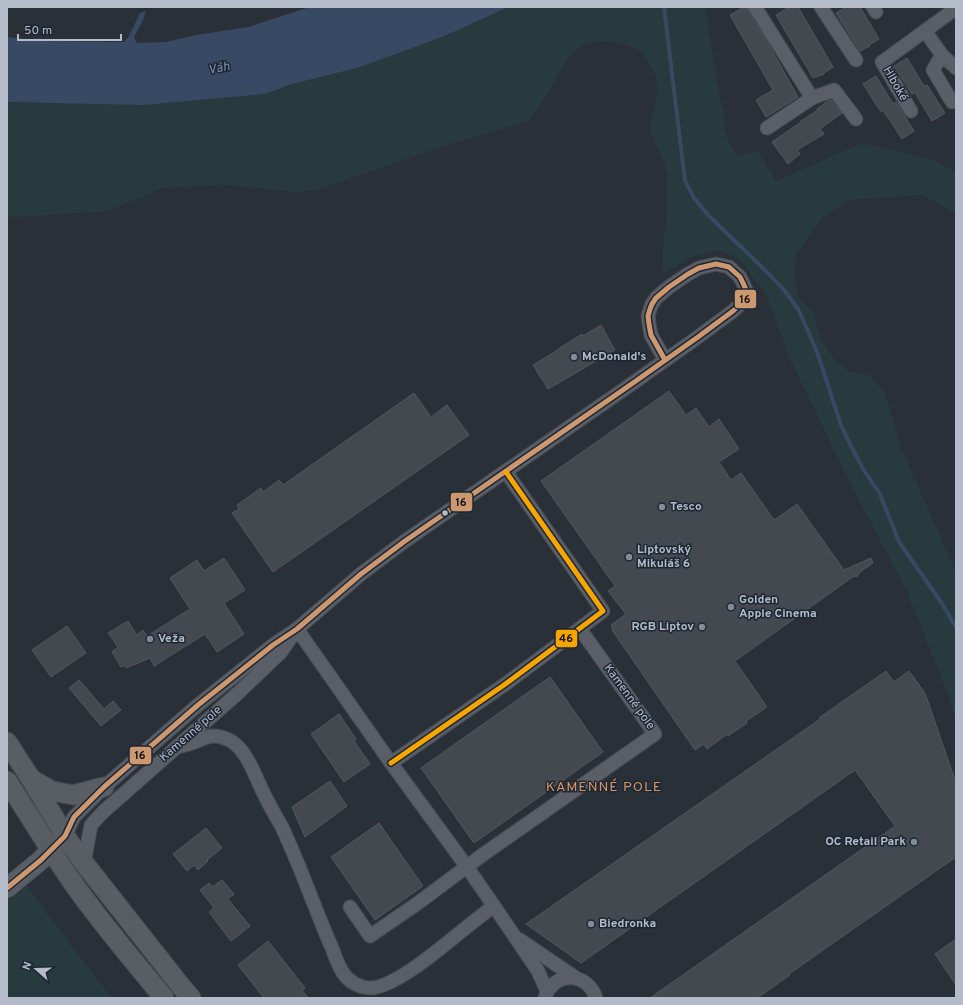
<svg xmlns="http://www.w3.org/2000/svg" width="963" height="1005" font-family="Overpass,sans-serif">
<style>
.green{fill:#273a3e}
.water{fill:#384963}
.lines{fill:none;stroke-linecap:round;stroke-linejoin:round}
.stream{stroke:#384963;stroke-width:4}
.building{fill:#444950;stroke:#52575f}
.street-casing{stroke:#484c53;stroke-width:15}
.secondary-casing{stroke:#484c53;stroke-width:21}
.street{stroke:#5a5e66;stroke-width:13}
.secondary{stroke:#595d64;stroke-width:19}
.bus-1-casing{stroke:#1d2633;stroke-width:8}
.bus-2-casing{stroke:#1d2633;stroke-width:8}
.bus-1{stroke:#cd976f;stroke-width:5}
.bus-2{stroke:#f7a600;stroke-width:5}
.poi-dot{fill:#848b96;stroke:#1d2633;stroke-width:1.5}
.bus-dot{fill:#b4bcc9;stroke:#1d2633;stroke-width:1.5}
.labels{text-anchor:middle;dominant-baseline:central;stroke-width:3;stroke-linejoin:round;paint-order:stroke}
.street-label{font-size:12px;fill:#b4bcc9;stroke:#1d2633}
.poi-label{font-size:12px;font-weight:bold;fill:#b4bcc9;stroke:#1d2633;text-anchor:start}
.water-label{font-size:13px;font-style:italic;fill:#7c92b1;stroke:#1d2633}
.quarter-label{font-size:14px;letter-spacing:1px;fill:#d59563;stroke:#1d2633}
.line-badge{stroke:#1d2633;stroke-width:1.5}
.pale-badge-label{font-size:11px;text-anchor:middle;font-weight:bold;fill:#111}
</style>
<rect width="100%" height="100%" fill="#2a3038"/>
<g class="green">
<path d="M 507,7 L 705,7 L 727,138 L 738,156 L 757,150 L 776,181 L 862,143 L 934,160 L 956,172 L 956,214 L 923,195 L 849,200 L 823,217 L 797,253 L 794,274 L 799,299 L 814,313 L 819,337 L 835,360 L 848,371 L 869,375 L 885,393 L 902,450 L 956,572 L 956,718 L 941,677 L 906,589 L 852,487 L 788,355 L 767,296 L 739,259 L 718,250 L 690,258 L 663,274 L 662,255 L 667,212 L 667,177 L 664,161 L 657,148 L 650,129 L 658,89 L 655,74 L 648,62 L 640,51 L 622,43 L 602,41 L 585,44 L 573,52 L 562,68 L 551,89 L 529,121 L 447,145 L 317,190 L 296,192 L 228,185 L 163,188 L 105,212 L 71,213 L 7,218 L 7,102 L 20,103 L 265,94 L 292,84 L 357,68 L 399,53 L 447,35 L 493,14 Z"/>
<path d="M 27,886 L 87,966 L 112,998 L 7,998 L 7,901 Z"/>
</g>
<path class="water" d="M 310,7 L 507,7 L 493,14 L 447,35 L 399,53 L 357,68 L 292,84 L 265,94 L 143,105 L 7,102 L 7,37 L 42,41 L 124,42 L 129,36 L 140,13 L 146,11 L 142,22 L 134,37 L 137,43 L 166,42 L 196,35 L 248,27 Z"/>
<g class="lines">
<path class="stream" d="M 664,7 L 685,181 L 694,198 L 709,216 L 768,273 L 784,290 L 798,309 L 807,329 L 817,352 L 841,425 L 848,440 L 863,469 L 880,494 L 899,542 L 941,602 L 956,627"/>
</g>
<g class="building">
<path d="M 744,7 L 747,7 L 748,11 L 767,41 L 798,97 L 766,117 L 756,100 L 773,90 L 730,15 Z"/>
<path d="M 789,7 L 798,7 L 833,67 L 824,73 L 824,74 L 813,78 L 776,15 Z"/>
<path d="M 846,7 L 860,7 L 879,39 L 869,45 L 870,46 L 860,51 L 836,13 Z"/>
<path d="M 907,58 L 924,86 L 927,85 L 945,113 L 932,121 L 915,93 L 912,94 L 894,66 Z"/>
<path d="M 876,76 L 893,104 L 896,102 L 914,131 L 902,139 L 883,110 L 881,112 L 863,84 Z"/>
<path d="M 829,100 L 831,100 L 842,113 L 820,129 L 824,134 L 797,150 L 800,154 L 788,164 L 772,142 L 801,122 L 801,121 L 818,110 L 817,109 Z"/>
<path d="M 601,325 L 615,350 L 548,389 L 533,365 L 558,350 L 558,349 L 582,334 L 583,336 Z"/>
<path d="M 669,391 L 686,415 L 696,408 L 709,427 L 719,419 L 739,449 L 719,462 L 731,480 L 741,473 L 774,520 L 797,504 L 844,570 L 871,558 L 873,563 L 860,572 L 857,577 L 854,576 L 735,661 L 767,707 L 746,721 L 747,723 L 728,736 L 727,734 L 707,749 L 704,744 L 695,750 L 612,630 L 613,629 L 611,625 L 626,614 L 608,591 L 615,586 L 541,481 Z"/>
<path d="M 414,393 L 431,417 L 447,405 L 469,435 L 273,572 L 232,513 L 239,509 L 237,505 L 261,488 L 263,492 L 279,480 L 283,485 Z"/>
<path d="M 224,558 L 245,590 L 224,603 L 244,634 L 217,652 L 205,634 L 154,666 L 150,658 L 126,668 L 125,665 L 121,667 L 112,652 L 118,647 L 108,633 L 128,621 L 137,635 L 143,630 L 147,636 L 190,609 L 170,578 L 197,560 L 204,571 Z"/>
<path d="M 67,626 L 86,653 L 51,677 L 32,650 Z"/>
<path d="M 886,671 L 894,682 L 909,671 L 925,693 L 956,783 L 956,857 L 789,974 L 790,975 L 757,998 L 650,998 L 895,826 L 855,770 L 581,963 L 526,924 L 820,719 L 819,718 Z"/>
<path d="M 550,677 L 603,752 L 474,843 L 421,768 Z"/>
<path d="M 79,680 L 104,709 L 113,701 L 121,710 L 101,726 L 69,688 Z"/>
<path d="M 339,714 L 356,739 L 354,741 L 370,764 L 344,782 L 311,734 Z"/>
<path d="M 330,781 L 347,806 L 305,837 L 292,807 Z"/>
<path d="M 379,823 L 423,886 L 375,920 L 331,857 Z"/>
<path d="M 206,828 L 222,848 L 207,860 L 208,861 L 198,870 L 194,865 L 187,871 L 173,854 Z"/>
<path d="M 222,880 L 234,894 L 228,899 L 250,926 L 231,941 L 209,912 L 214,908 L 200,890 L 209,883 L 212,887 Z"/>
<path d="M 956,939 L 956,985 L 935,954 Z"/>
<path d="M 268,941 L 305,988 L 302,990 L 308,998 L 264,998 L 238,965 Z"/>
</g>
<g class="lines">
<g class="street-casing">
<g id="street">
<path d="M 755,7 L 812,98 L 767,128"/>
<path d="M 821,7 L 856,60"/>
<path d="M 873,7 L 876,12"/>
<path d="M 925,31 L 942,55 L 956,68"/>
<path d="M 942,55 L 933,70 L 952,102"/>
<path d="M 812,98 L 834,90 L 856,119"/>
<path d="M 911,111 L 882,62 L 951,12"/>
<path d="M 297,629 L 391,763 L 467,867 L 494,906 L 538,971 L 547,991"/>
<path d="M 177,747 C 183,746 189,744 195,742 C 207,737 213,733 227,739 C 245,746 254,773 262,790 C 268,803 275,815 282,827 C 291,847 300,868 308,889 C 316,909 323,928 332,948 C 335,956 338,965 343,973 C 349,982 360,988 371,988 C 396,987 443,946 463,930 C 473,922 483,914 494,906"/>
<path d="M 391,763 L 504,685 L 603,611 L 506,472"/>
<path d="M 65,836 L 74,817 L 104,787 L 198,705 L 273,645 L 297,629 L 361,574 L 405,541 L 633,383 L 698,337 L 733,311 L 743,302 L 746,298 L 746,290 L 743,283 L 740,277 L 729,267 L 716,264 L 699,268 L 688,274 L 669,287 L 656,298 L 652,304 L 650,309 L 648,316 L 649,324 L 651,335 L 665,360"/>
<path d="M 84,863 L 91,825 L 103,812 L 237,694 L 281,652 L 292,636"/>
<path d="M 350,907 L 370,936 L 418,903 L 481,856 L 655,734 L 580,629"/>
<path d="M 520,940 L 576,978"/>
<path d="M 545,998 C 553,971 587,971 596,998"/>
</g>
</g>
<g class="secondary-casing">
<g id="secondary">
<path d="M 7,742 L 31,779 L 65,836 L 84,863 L 180,985 L 191,998"/>
<path d="M 31,779 L 52,791 L 73,795 L 104,787"/>
<path d="M 7,781 C 29,815 50,850 73,883 C 101,923 133,960 164,998"/>
<path d="M 7,888 L 41,860 L 60,841"/>
</g>
</g>
<use href="#street" class="street"/>
<use href="#secondary" class="secondary"/>
<g class="bus-1-casing">
<path id="bus-1" d="M 7,888 L 41,860 L 65,836 L 74,817 L 104,787 L 198,705 L 273,645 L 297,629 L 361,574 L 405,541 L 633,383 L 698,337 L 733,311 L 743,302 L 746,298 L 746,290 L 743,283 L 740,277 L 729,267 L 716,264 L 699,268 L 688,274 L 669,287 L 656,298 L 652,304 L 650,309 L 648,316 L 649,324 L 651,335 L 665,360"/>
</g>
<g class="bus-2-casing">
<path id="bus-2" d="M 391,763 L 504,685 L 603,611 L 506,472"/>
</g>
<use href="#bus-1" class="bus-1"/>
<use href="#bus-2" class="bus-2"/>
</g>
<g class="poi-dot">
<circle cx="574" cy="357" r="4"/>
<circle cx="662" cy="507" r="4"/>
<circle cx="629" cy="557" r="4"/>
<circle cx="731" cy="607" r="4"/>
<circle cx="702" cy="627" r="4"/>
<circle cx="150" cy="639" r="4"/>
<circle cx="914" cy="842" r="4"/>
<circle cx="591" cy="924" r="4"/>
</g>
<circle class="bus-dot" cx="445" cy="513" r="3.5"/>
<g class="labels">
<g class="street-label">
<text transform="translate(895 84) rotate(60)">Hlboké</text>
<text transform="translate(629 697) rotate(54)">Kamenné pole</text>
<text transform="translate(191 734) rotate(-41)">Kamenné pole</text>
</g>
<g class="poi-label">
<text x="582" y="357">McDonald's</text>
<text x="670" y="507">Tesco</text>
<text x="637" y="550">Liptovský<tspan x="637" dy="14">Mikuláš 6</tspan></text>
<text x="739" y="600">Golden<tspan x="739" dy="14">Apple Cinema</tspan></text>
<text x="694" y="627" text-anchor="end">RGB Liptov</text>
<text x="158" y="639">Veža</text>
<text x="906" y="842" text-anchor="end">OC Retail Park</text>
<text x="599" y="924">Biedronka</text>
</g>
<g class="water-label">
<text transform="translate(219 69) rotate(-12)">Váh</text>
</g>
<g class="quarter-label">
<text x="604" y="787">KAMENNÉ POLE</text>
</g>
</g>
<g class="line-badge">
<rect x="734" y="289" width="23" height="20" rx="4" fill="#cd976f"/>
<rect x="450" y="492" width="23" height="20" rx="4" fill="#cd976f"/>
<rect x="555" y="629" width="23" height="19" rx="4" fill="#f7a600"/>
<rect x="129" y="746" width="23" height="19" rx="4" fill="#cd976f"/>
</g>
<g class="pale-badge-label">
<text x="745" y="303">16</text>
<text x="461" y="506">16</text>
<text x="566" y="642">46</text>
<text x="140" y="759">16</text>
</g>
<rect width="963" height="1005" fill="none" stroke="#b4bcc9" stroke-width="16"/>
<g transform="translate(36 969) rotate(290)" stroke="#1d2633" stroke-width="3" paint-order="stroke">
<path d="M0-3L7 15L0 10L-7 15Z" fill="#b4bcc9"/>
<text y="-6" font-size="11" font-weight="bold" text-anchor="middle" fill="#b4bcc9">N</text>
</g>
<path d="M18 34v6h103v-6" fill="none" stroke="#b4bcc9" stroke-width="2"/>
<text x="24" y="34" font-size="12" fill="#b4bcc9" stroke="#1d2633" stroke-width="3" paint-order="stroke">50 m</text>
</svg>
